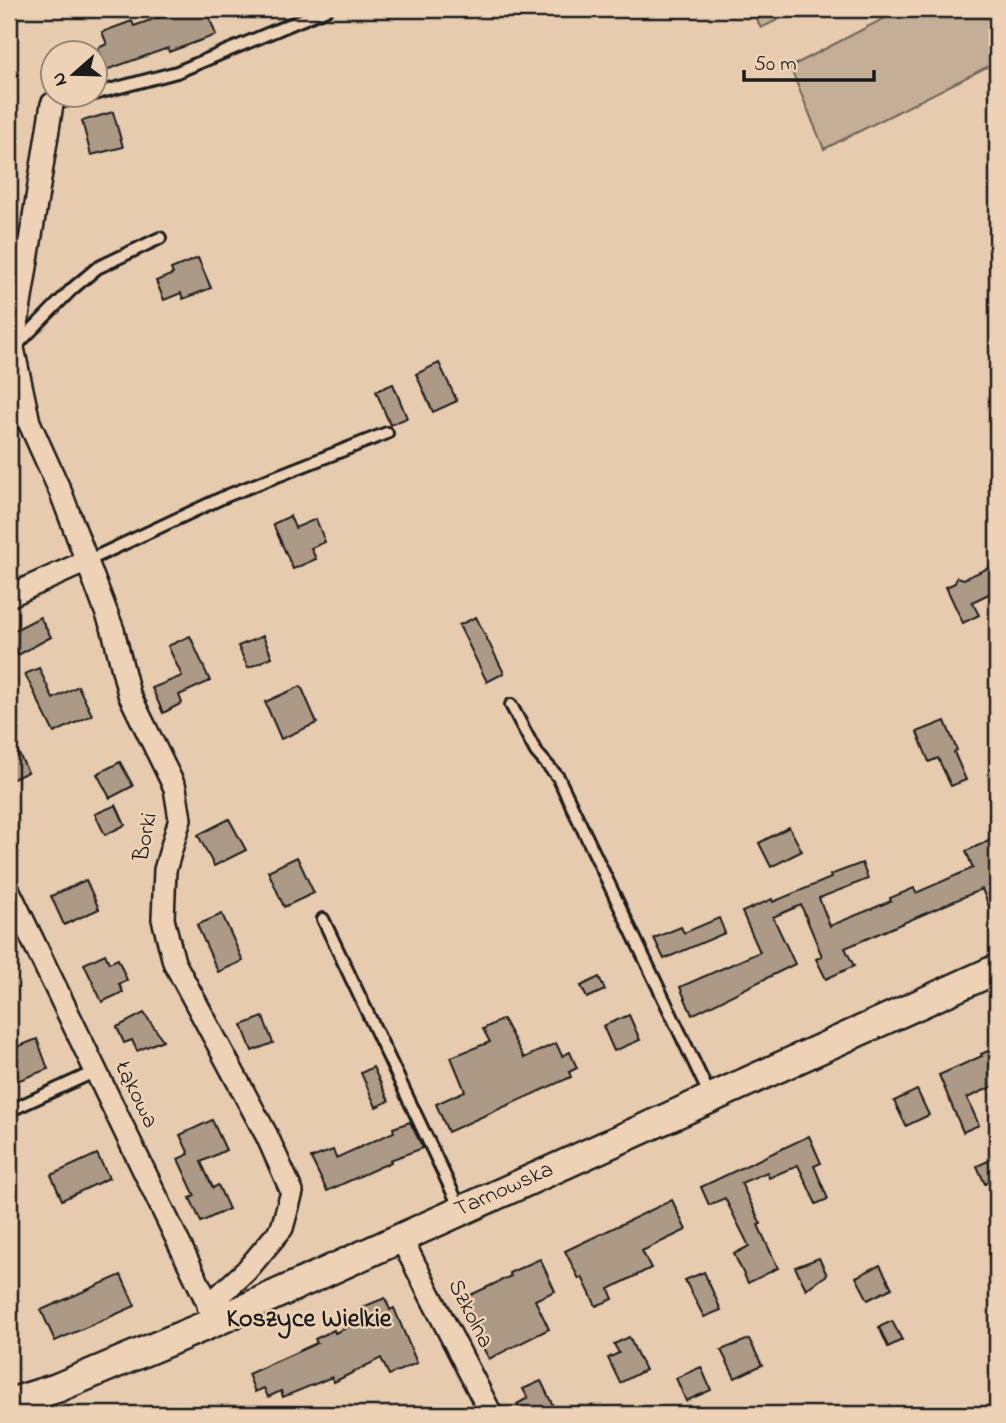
<svg xmlns="http://www.w3.org/2000/svg" width="1006" height="1423" font-family="'Indie Flower',sans-serif">
<style>
.green{fill:#c4ae96;stroke:#706559;stroke-width:2}
.building{fill:#ad9a86;stroke:#1c1c1c;stroke-width:2}
.lines{fill:none;stroke-linecap:round;stroke-linejoin:round}
.lane-casing{stroke:#1c1c1c;stroke-width:16}
.street-casing{stroke:#1c1c1c;stroke-width:26}
.secondary-casing{stroke:#1c1c1c;stroke-width:33}
.lane{stroke:#eed2b5;stroke-width:10}
.street{stroke:#eed2b5;stroke-width:21}
.secondary{stroke:#eed2b5;stroke-width:28}
.labels{text-anchor:middle;dominant-baseline:central;stroke-width:5;stroke-linejoin:round;paint-order:stroke}
.street-label{font-size:23px;fill:#1c1c1c;stroke:#eed2b5}
.quarter-label{font-size:26px;font-weight:bold;fill:#1c1c1c;stroke:#eed2b5}
</style>
<rect width="100%" height="100%" fill="#e6cbaf"/>
<filter id="ink" filterUnits="userSpaceOnUse"><feTurbulence type="fractalNoise" baseFrequency=".0143" numOctaves="2"/><feDisplacementMap in="SourceGraphic" scale="14" xChannelSelector="R" yChannelSelector="G"/><feConvolveMatrix kernelMatrix="1 2 1 2 8 2 1 2 1" color-interpolation-filters="sRGB"/></filter>
<g filter="url(#ink)">
<g class="green">
<path d="M 752,9 L 800,9 L 761,28 Z"/>
<path d="M 902,9 L 997,9 L 997,62 L 824,149 L 790,67 Z"/>
</g>
<g class="building">
<path d="M 182,9 L 206,9 L 216,35 L 169,52 L 168,48 L 106,70 L 98,48 L 107,44 L 102,32 L 132,21 L 134,26 Z"/>
<path d="M 113,112 L 123,147 L 91,155 L 82,121 Z"/>
<path d="M 198,258 L 211,288 L 183,299 L 181,293 L 164,300 L 156,281 L 173,274 L 171,269 Z"/>
<path d="M 439,363 L 457,401 L 433,412 L 416,374 Z"/>
<path d="M 393,384 L 407,418 L 390,425 L 376,391 Z"/>
<path d="M 290,516 L 295,528 L 316,519 L 325,542 L 311,548 L 316,559 L 293,569 L 273,524 Z"/>
<path d="M 997,564 L 997,590 L 972,602 L 979,615 L 963,623 L 946,587 L 955,583 L 957,577 L 964,579 Z"/>
<path d="M 40,617 L 51,637 L 18,655 L 9,633 Z"/>
<path d="M 476,617 L 504,673 L 487,682 L 459,625 Z"/>
<path d="M 190,636 L 210,681 L 179,695 L 182,703 L 163,713 L 152,688 L 182,676 L 168,646 Z"/>
<path d="M 263,636 L 272,657 L 248,668 L 238,646 Z"/>
<path d="M 39,668 L 53,699 L 78,686 L 92,715 L 54,733 L 25,674 Z"/>
<path d="M 301,686 L 317,723 L 281,739 L 265,702 Z"/>
<path d="M 945,721 L 957,750 L 954,752 L 966,780 L 951,786 L 938,758 L 929,762 L 917,732 Z"/>
<path d="M 9,734 L 28,772 L 9,781 Z"/>
<path d="M 120,762 L 133,786 L 110,798 L 97,774 Z"/>
<path d="M 116,805 L 125,825 L 105,835 L 95,814 Z"/>
<path d="M 229,819 L 246,850 L 214,866 L 198,835 Z"/>
<path d="M 789,827 L 802,851 L 771,867 L 759,843 Z"/>
<path d="M 997,837 L 997,926 L 982,889 L 845,948 L 854,966 L 826,979 L 816,959 L 822,956 L 801,905 L 773,917 L 795,964 L 692,1015 L 680,987 L 760,952 L 742,912 L 772,899 L 773,902 L 831,878 L 830,875 L 862,863 L 868,879 L 819,898 L 830,926 L 891,901 L 890,898 L 914,888 L 916,893 L 973,868 L 966,851 Z"/>
<path d="M 297,857 L 314,893 L 284,907 L 268,871 Z"/>
<path d="M 86,880 L 99,909 L 64,925 L 51,896 Z"/>
<path d="M 222,914 L 243,961 L 218,972 L 197,925 Z"/>
<path d="M 719,918 L 725,933 L 664,959 L 654,938 L 681,927 L 684,933 Z"/>
<path d="M 105,954 L 109,963 L 118,959 L 127,980 L 119,984 L 123,992 L 102,1002 L 84,964 Z"/>
<path d="M 599,977 L 605,990 L 587,998 L 581,986 Z"/>
<path d="M 144,1013 L 163,1040 L 137,1051 L 132,1040 L 124,1043 L 117,1027 Z"/>
<path d="M 629,1015 L 640,1040 L 614,1051 L 603,1026 Z"/>
<path d="M 263,1017 L 273,1043 L 252,1051 L 242,1025 Z"/>
<path d="M 503,1019 L 524,1058 L 556,1043 L 562,1056 L 570,1052 L 577,1068 L 569,1072 L 571,1077 L 448,1132 L 436,1104 L 465,1091 L 451,1057 L 490,1042 L 483,1029 Z"/>
<path d="M 37,1039 L 48,1069 L 17,1081 L 13,1071 L 9,1072 L 9,1050 Z"/>
<path d="M 997,1047 L 997,1089 L 996,1085 L 967,1098 L 979,1125 L 963,1132 L 939,1075 L 982,1056 L 981,1054 Z"/>
<path d="M 373,1067 L 389,1101 L 376,1107 L 361,1073 Z"/>
<path d="M 917,1090 L 929,1115 L 906,1126 L 894,1101 Z"/>
<path d="M 212,1120 L 226,1150 L 201,1162 L 213,1188 L 218,1185 L 229,1209 L 201,1222 L 190,1198 L 195,1196 L 178,1159 L 189,1154 L 180,1135 Z"/>
<path d="M 410,1122 L 423,1148 L 390,1160 L 391,1162 L 327,1191 L 311,1158 L 333,1150 L 336,1158 L 394,1132 L 393,1128 Z"/>
<path d="M 809,1136 L 821,1163 L 814,1166 L 828,1199 L 816,1204 L 798,1165 L 769,1178 L 767,1172 L 741,1183 L 761,1224 L 758,1225 L 778,1268 L 748,1283 L 734,1254 L 749,1246 L 725,1198 L 709,1205 L 701,1187 Z"/>
<path d="M 97,1154 L 109,1178 L 62,1200 L 51,1175 Z"/>
<path d="M 997,1157 L 997,1178 L 985,1184 L 977,1166 Z"/>
<path d="M 672,1200 L 686,1230 L 642,1251 L 651,1268 L 609,1289 L 613,1299 L 596,1306 L 582,1277 L 579,1279 L 565,1251 Z"/>
<path d="M 819,1258 L 827,1275 L 806,1289 L 795,1267 Z"/>
<path d="M 540,1259 L 555,1291 L 535,1300 L 549,1329 L 489,1359 L 480,1342 L 483,1340 L 464,1298 L 511,1276 L 509,1273 Z"/>
<path d="M 880,1265 L 892,1288 L 868,1300 L 856,1277 Z"/>
<path d="M 704,1272 L 721,1310 L 704,1317 L 685,1280 Z"/>
<path d="M 121,1275 L 135,1306 L 55,1341 L 41,1310 Z"/>
<path d="M 385,1298 L 390,1310 L 394,1308 L 417,1363 L 389,1375 L 381,1358 L 334,1382 L 332,1377 L 283,1397 L 281,1391 L 268,1397 L 264,1388 L 255,1392 L 248,1374 L 317,1343 L 315,1339 L 334,1330 L 335,1333 L 365,1319 L 360,1308 Z"/>
<path d="M 892,1321 L 902,1340 L 888,1347 L 879,1327 Z"/>
<path d="M 629,1337 L 645,1370 L 620,1383 L 608,1358 L 619,1353 L 614,1344 Z"/>
<path d="M 749,1339 L 762,1365 L 735,1378 L 721,1350 Z"/>
<path d="M 701,1367 L 711,1390 L 686,1401 L 676,1378 Z"/>
<path d="M 541,1381 L 557,1414 L 522,1414 L 517,1404 L 528,1398 L 523,1389 Z"/>
</g>
<g class="lines">
<g class="lane-casing">
<g id="lane">
<path d="M 94,94 L 177,72 L 327,9"/>
<path d="M 52,104 L 94,94"/>
<path d="M 16,346 L 72,289 L 97,268 L 160,238"/>
<path d="M 87,561 L 226,496 L 387,433"/>
<path d="M 511,705 L 536,752 L 558,777 L 711,1098"/>
<path d="M 323,919 L 461,1210"/>
<path d="M 9,1111 L 96,1071"/>
</g>
</g>
<g class="street-casing">
<g id="street">
<path d="M 52,104 L 13,348 L 29,422 L 61,493 L 113,630 L 129,694 L 175,788 L 180,819 L 165,870 L 163,919 L 174,962 L 267,1136 L 292,1192 L 282,1228 L 246,1271 L 208,1306"/>
<path d="M 9,596 L 87,561"/>
<path d="M 9,891 L 215,1318"/>
<path d="M 401,1238 L 491,1414"/>
</g>
</g>
<g class="secondary-casing">
<path id="secondary" d="M 9,1403 L 57,1388 L 217,1321 L 997,969"/>
</g>
<use href="#lane" class="lane"/>
<use href="#street" class="street"/>
<use href="#secondary" class="secondary"/>
</g>
</g>
<g class="labels">
<g class="street-label">
<text transform="translate(146 837) rotate(-79)">Borki</text>
<text transform="translate(136 1095) rotate(64)">Łąkowa</text>
<text transform="translate(504 1190) rotate(-24)">Tarnowska</text>
<text transform="translate(470 1314) rotate(63)">Szkolna</text>
</g>
<g class="quarter-label">
<text x="309" y="1320">Koszyce Wielkie</text>
</g>
</g>
<rect width="1006" height="1423" fill="none" stroke="#eed2b5" stroke-width="35"/>
<rect x="18" y="18" width="971" height="1388" fill="none" stroke="#1c1c1c" stroke-width="2.5" filter="url(#ink)"/>
<g transform="translate(74 74) rotate(250)"><circle r="33" fill="#eed2b5" stroke="#9a8978" stroke-width="2"/>
<path d="M0-5L12 26L0 18L-12 26Z" fill="#1c1c1c"/>
<text y="-10" font-size="19" font-weight="bold" text-anchor="middle" fill="#1c1c1c">N</text>
</g>
<path d="M744 70v10h130v-10" fill="none" stroke="#1c1c1c" stroke-width="3.5"/>
<text x="754" y="70" font-size="21" fill="#1c1c1c" stroke="#eed2b5" stroke-width="5" paint-order="stroke">50 m</text>
</svg>
